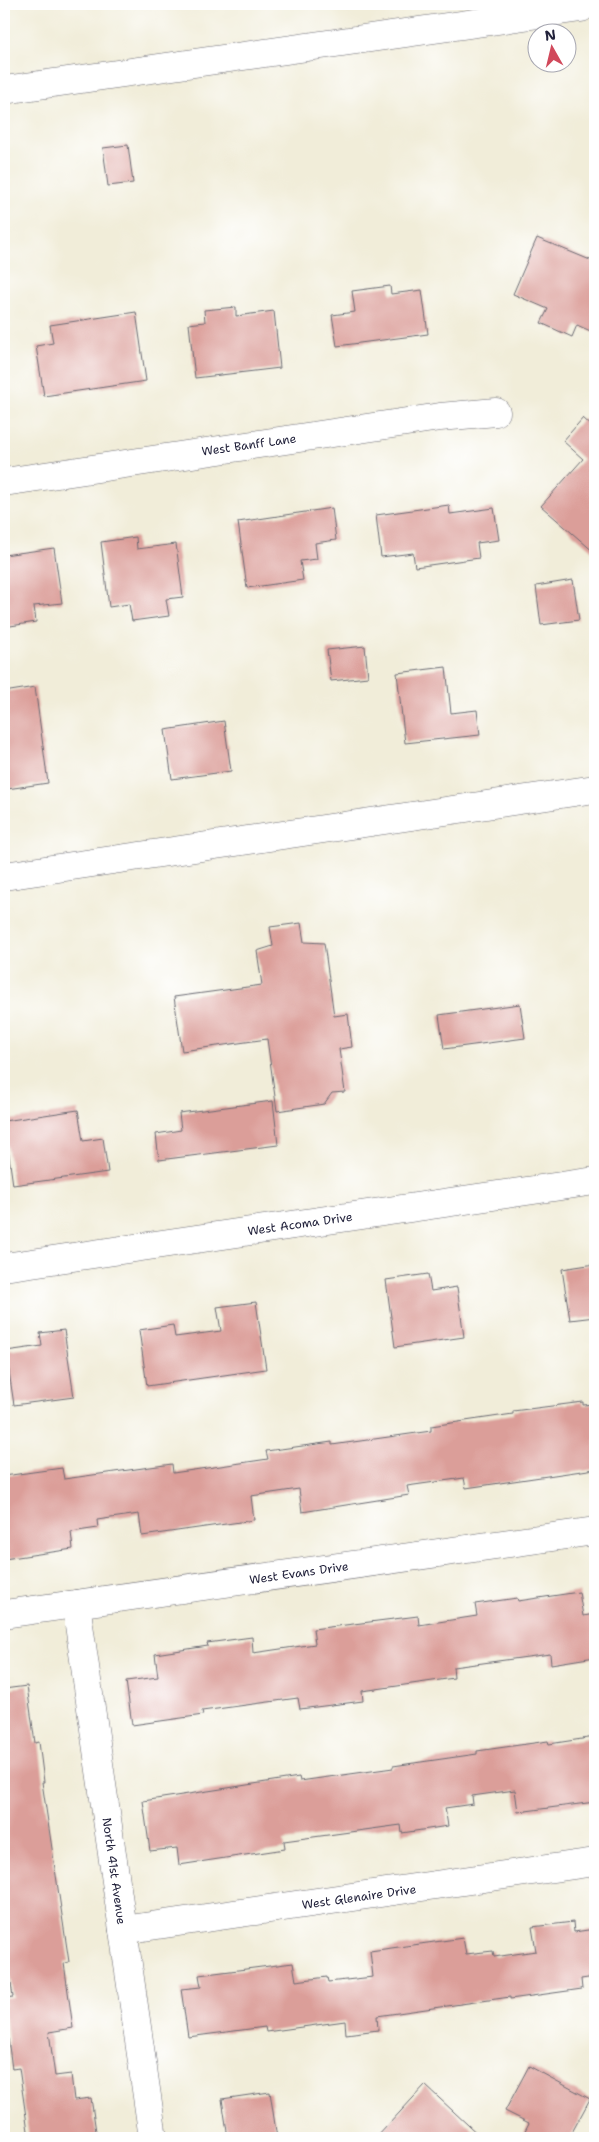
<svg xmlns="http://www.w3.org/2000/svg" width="599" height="2142" font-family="'Shantell Sans',sans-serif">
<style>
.building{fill:#db9e99}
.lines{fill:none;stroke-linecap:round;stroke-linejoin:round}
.minor-casing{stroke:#6a6972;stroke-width:29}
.minor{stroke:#fff;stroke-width:28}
.labels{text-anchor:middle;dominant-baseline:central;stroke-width:4;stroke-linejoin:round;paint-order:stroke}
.street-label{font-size:12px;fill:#22223b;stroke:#fff}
</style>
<rect width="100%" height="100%" fill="#fff"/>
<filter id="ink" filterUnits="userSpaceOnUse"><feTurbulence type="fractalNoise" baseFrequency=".02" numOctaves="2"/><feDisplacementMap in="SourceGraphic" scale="10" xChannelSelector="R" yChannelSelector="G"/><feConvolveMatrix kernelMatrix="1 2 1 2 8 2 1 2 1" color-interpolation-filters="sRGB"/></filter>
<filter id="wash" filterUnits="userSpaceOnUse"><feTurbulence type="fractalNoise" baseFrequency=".0096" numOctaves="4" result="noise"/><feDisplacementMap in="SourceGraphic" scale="20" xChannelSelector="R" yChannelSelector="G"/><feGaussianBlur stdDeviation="1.12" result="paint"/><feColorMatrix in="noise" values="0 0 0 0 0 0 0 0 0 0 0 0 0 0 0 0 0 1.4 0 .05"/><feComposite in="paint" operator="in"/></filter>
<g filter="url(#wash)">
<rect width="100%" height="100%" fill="#f1edd9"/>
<g id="blocks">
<g class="building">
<path d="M 128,145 L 133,183 L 108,186 L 103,148 Z"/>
<path d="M 537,238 L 595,262 L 595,333 L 577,325 L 572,337 L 541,323 L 548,309 L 513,294 Z"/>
<path d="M 390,286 L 391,294 L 422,290 L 428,334 L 337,346 L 332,315 L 355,312 L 352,291 Z"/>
<path d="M 236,307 L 236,316 L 274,311 L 280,368 L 195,378 L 189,324 L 205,322 L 204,310 Z"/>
<path d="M 136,312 L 146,381 L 44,396 L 36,346 L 53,343 L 50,325 Z"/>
<path d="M 583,418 L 595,429 L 595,553 L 541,506 L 583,459 L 563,441 Z"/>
<path d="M 449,505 L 450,514 L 494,508 L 499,540 L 477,543 L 479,558 L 415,567 L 413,553 L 381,557 L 376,515 Z"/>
<path d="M 332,508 L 336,540 L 315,543 L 317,559 L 300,561 L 303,580 L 247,588 L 238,522 Z"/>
<path d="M 136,537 L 137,549 L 176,544 L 183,597 L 166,599 L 169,616 L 132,621 L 129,604 L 109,607 L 101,542 Z"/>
<path d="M 54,548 L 62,603 L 34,606 L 36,622 L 4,627 L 4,555 Z"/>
<path d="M 573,580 L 579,620 L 541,625 L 536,586 Z"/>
<path d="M 365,646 L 368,677 L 331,681 L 327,650 Z"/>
<path d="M 446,667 L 451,713 L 477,710 L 480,735 L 405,743 L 397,673 Z"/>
<path d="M 35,687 L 48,783 L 7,789 L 4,768 L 4,692 Z"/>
<path d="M 224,721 L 231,771 L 172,779 L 165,730 Z"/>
<path d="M 301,923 L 304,942 L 324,943 L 334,1016 L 348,1014 L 352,1047 L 339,1049 L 345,1092 L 332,1093 L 324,1104 L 277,1111 L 267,1039 L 182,1051 L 174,997 L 262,985 L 257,951 L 273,946 L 270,927 Z"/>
<path d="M 520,1004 L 525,1038 L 444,1049 L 439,1015 Z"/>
<path d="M 273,1101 L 278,1145 L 159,1160 L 156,1134 L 181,1130 L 179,1113 Z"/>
<path d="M 78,1110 L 83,1141 L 103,1138 L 108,1172 L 13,1185 L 4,1121 Z"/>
<path d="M 595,1264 L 595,1317 L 570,1320 L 562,1269 Z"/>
<path d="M 428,1274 L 431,1291 L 457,1287 L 464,1337 L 395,1347 L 386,1280 Z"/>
<path d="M 256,1302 L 266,1369 L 147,1386 L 139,1330 L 173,1325 L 175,1337 L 221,1331 L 217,1307 Z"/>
<path d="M 64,1330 L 74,1397 L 14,1405 L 6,1351 L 42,1346 L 40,1333 Z"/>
<path d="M 583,1402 L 583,1405 L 595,1404 L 595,1469 L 466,1488 L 464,1478 L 407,1486 L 409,1495 L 302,1512 L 299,1489 L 251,1496 L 254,1520 L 142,1536 L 139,1514 L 97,1520 L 98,1528 L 71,1532 L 73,1549 L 4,1559 L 4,1476 L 62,1468 L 64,1479 L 172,1464 L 173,1473 L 268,1459 L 266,1451 L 332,1442 L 332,1445 L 431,1431 L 431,1426 L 513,1414 L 513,1411 Z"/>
<path d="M 579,1592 L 583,1616 L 595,1614 L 595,1657 L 551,1664 L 550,1654 L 453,1667 L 454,1678 L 362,1691 L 363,1701 L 300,1709 L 298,1698 L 202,1711 L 203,1715 L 132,1725 L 126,1681 L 158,1677 L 155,1654 L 208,1646 L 207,1643 L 252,1637 L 253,1653 L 315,1644 L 313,1629 L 418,1616 L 419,1625 L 477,1616 L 475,1604 L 517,1598 L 518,1601 Z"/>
<path d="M 27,1686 L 35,1743 L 39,1742 L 44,1782 L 42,1782 L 69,1962 L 64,1963 L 73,2028 L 49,2032 L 55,2076 L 71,2074 L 74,2100 L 91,2098 L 97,2138 L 29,2138 L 19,2068 L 12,2069 L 4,2008 L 4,1998 L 13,1997 L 4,1933 L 4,1689 Z"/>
<path d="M 595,1737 L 595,1802 L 518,1812 L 515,1790 L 472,1796 L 473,1804 L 445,1808 L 448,1826 L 402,1833 L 401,1825 L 284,1841 L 285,1849 L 179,1865 L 177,1848 L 150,1851 L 143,1801 L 299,1777 L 300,1781 L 393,1768 L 393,1766 L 477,1754 L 477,1751 L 548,1741 L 549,1744 Z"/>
<path d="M 573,1922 L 574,1932 L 595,1929 L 595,1977 L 581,1979 L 582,1989 L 510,1999 L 510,1997 L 377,2016 L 378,2030 L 346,2034 L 345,2021 L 266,2032 L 265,2027 L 188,2037 L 181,1989 L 201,1987 L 199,1975 L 293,1963 L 296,1981 L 327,1977 L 328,1982 L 373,1977 L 370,1951 L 463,1938 L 466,1954 L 493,1951 L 494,1957 L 536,1951 L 532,1927 Z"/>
<path d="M 529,2066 L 590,2099 L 569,2138 L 521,2138 L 529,2123 L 505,2111 Z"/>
<path d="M 425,2085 L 482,2138 L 376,2138 Z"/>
<path d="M 270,2092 L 277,2138 L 228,2138 L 222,2099 Z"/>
</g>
</g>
</g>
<g filter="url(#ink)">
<use href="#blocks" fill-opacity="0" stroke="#6a6972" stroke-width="1"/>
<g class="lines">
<g class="minor-casing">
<g id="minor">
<path d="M 4,90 L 581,8"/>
<path d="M 4,482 L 440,417 L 496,412"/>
<path d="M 4,876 L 595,789"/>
<path d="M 4,1267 L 595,1181"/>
<path d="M 76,1604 L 153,2138"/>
<path d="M 4,1614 L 595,1531"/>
<path d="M 123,1930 L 595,1862"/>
</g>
</g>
<use href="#minor" class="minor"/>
</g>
</g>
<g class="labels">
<g class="street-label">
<text transform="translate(249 445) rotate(-8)">West Banff Lane</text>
<text transform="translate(300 1224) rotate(-8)">West Acoma Drive</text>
<text transform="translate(299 1573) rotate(-8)">West Evans Drive</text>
<text transform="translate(114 1871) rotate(82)">North 41st Avenue</text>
<text transform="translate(359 1897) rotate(-8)">West Glenaire Drive</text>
</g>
</g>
<rect width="599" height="2142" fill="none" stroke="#fff" stroke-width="20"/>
<g transform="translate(552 48) rotate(352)"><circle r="24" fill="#ffffff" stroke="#a7a7b1"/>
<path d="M0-4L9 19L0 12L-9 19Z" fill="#d1495b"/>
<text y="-8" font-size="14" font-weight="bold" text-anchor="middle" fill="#22223b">N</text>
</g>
</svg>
